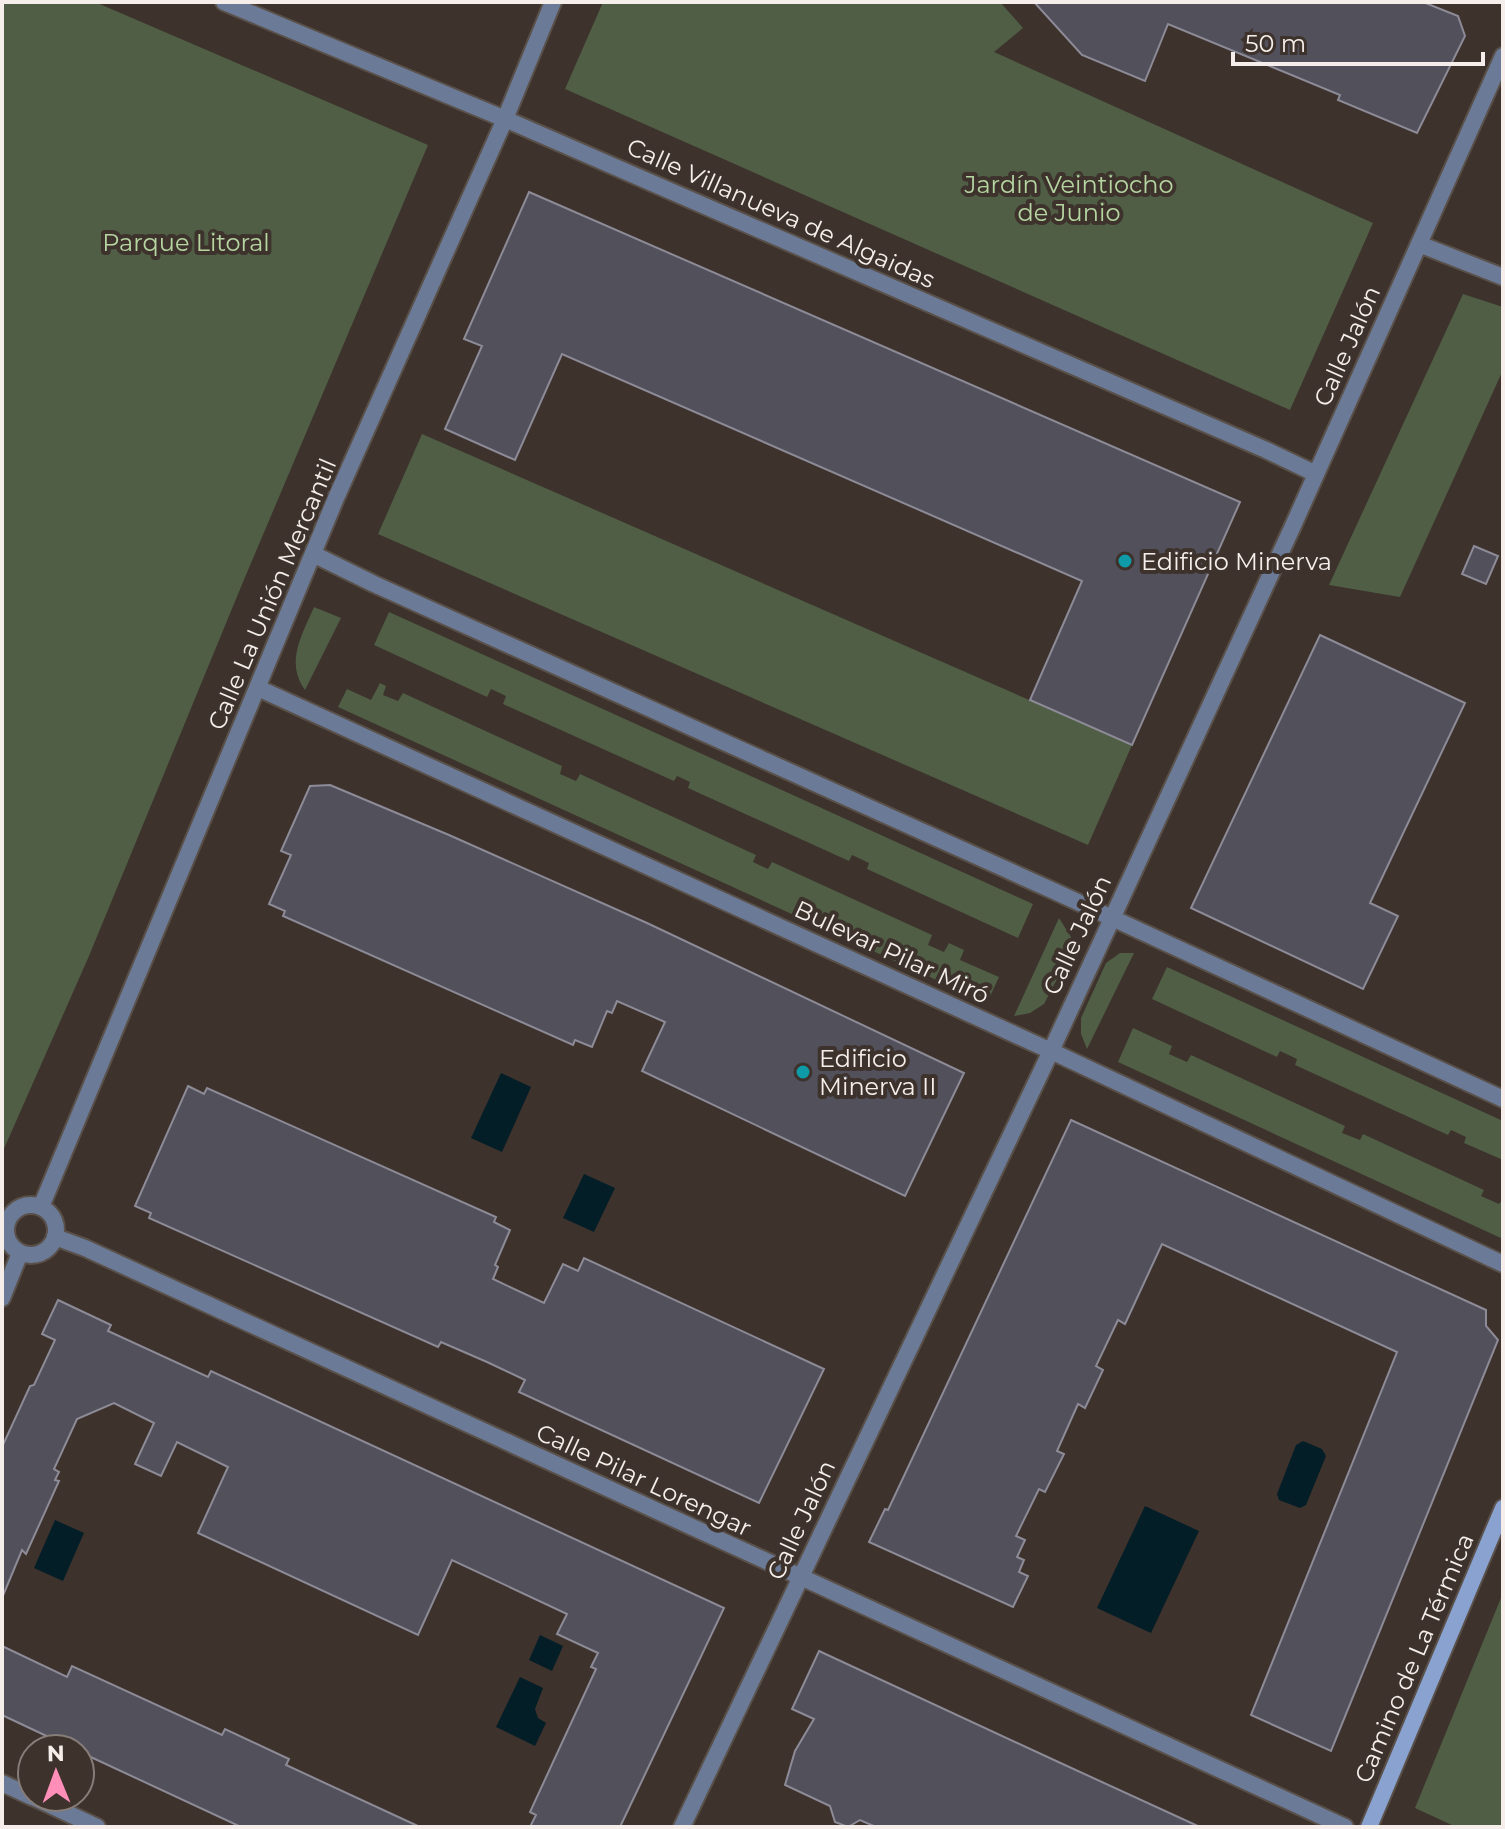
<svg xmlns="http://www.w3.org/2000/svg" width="1505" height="1829" font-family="Montserrat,sans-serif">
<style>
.green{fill:#4f5e45}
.water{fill:#041e28}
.building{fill:#52505b;stroke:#8d8b97;stroke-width:2}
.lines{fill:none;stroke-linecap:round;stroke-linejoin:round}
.minor-casing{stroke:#5a504a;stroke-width:20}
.tertiary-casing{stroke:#5a504a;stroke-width:20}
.secondary-casing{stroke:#5a504a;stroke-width:20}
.minor{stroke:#6b7b97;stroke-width:16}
.tertiary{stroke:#6b7b97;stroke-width:16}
.secondary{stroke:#89a2cf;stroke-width:16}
.culture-dot{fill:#0f9aa8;stroke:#3d322c;stroke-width:3}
.labels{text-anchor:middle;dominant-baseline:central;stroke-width:8;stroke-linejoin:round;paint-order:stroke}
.park-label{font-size:24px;fill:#b5d5a1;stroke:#3d322c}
.street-label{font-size:24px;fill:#f5eeea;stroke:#3d322c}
.poi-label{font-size:24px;fill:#f5eeea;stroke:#3d322c;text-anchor:start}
</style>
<rect width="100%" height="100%" fill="#3d322c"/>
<g class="green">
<path d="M 2,2 L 95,2 L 428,145 L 243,582 L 89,956 L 3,1151 Z"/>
<path d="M 603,2 L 1000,2 L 1023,28 L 994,52 L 1373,223 L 1290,410 L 565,89 Z"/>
<path d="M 1463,294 L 1503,307 L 1503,370 L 1400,597 L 1329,585 Z"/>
<path d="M 422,434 L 1132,745 L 1088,845 L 378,534 Z"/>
<path d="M 314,607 L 341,618 L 305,690 C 285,662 302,635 314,607 Z"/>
<path d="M 389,612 L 1033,904 L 1018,938 L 867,869 L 869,863 L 852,855 L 849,861 L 688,788 L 690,782 L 677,776 L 674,781 L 503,704 L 506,696 L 491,689 L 487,697 L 374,645 Z"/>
<path d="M 380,683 L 386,686 L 383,695 L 398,701 L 403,693 L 562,766 L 560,774 L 576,781 L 580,774 L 756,855 L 753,862 L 768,869 L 772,862 L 932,935 L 928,945 L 944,952 L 949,943 L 964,950 L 960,960 L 999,977 L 987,1003 L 338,707 L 347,689 L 371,700 Z"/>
<path d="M 1059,918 L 1071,937 L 1070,954 L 1044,1004 L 1030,1013 L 1014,1016 Z"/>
<path d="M 1120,953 L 1134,953 L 1087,1049 L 1081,1034 L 1081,1018 L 1106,963 Z"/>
<path d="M 1167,967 L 1503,1121 L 1503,1160 L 1464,1143 L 1466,1137 L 1451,1130 L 1448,1135 L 1295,1065 L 1297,1059 L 1280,1051 L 1277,1057 L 1152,999 Z"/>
<path d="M 1133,1028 L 1172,1046 L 1169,1054 L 1187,1062 L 1191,1055 L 1345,1126 L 1342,1133 L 1360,1140 L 1363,1134 L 1484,1190 L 1481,1196 L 1499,1204 L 1503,1199 L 1503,1239 L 1118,1062 Z"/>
<path d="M 1503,1593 L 1503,1827 L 1456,1827 L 1415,1808 Z"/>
</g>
<g class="water">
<path d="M 501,1073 L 531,1087 L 502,1152 L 471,1138 Z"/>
<path d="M 584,1174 L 615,1188 L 594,1232 L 563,1218 Z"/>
<path d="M 1303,1441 L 1322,1449 L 1326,1456 L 1306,1505 L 1300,1508 L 1279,1500 L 1277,1494 L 1296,1445 Z"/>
<path d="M 1145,1506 L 1199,1531 L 1151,1633 L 1097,1608 Z"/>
<path d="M 55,1520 L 84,1533 L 63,1581 L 34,1568 Z"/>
<path d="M 540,1635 L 563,1646 L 552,1671 L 529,1660 Z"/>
<path d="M 520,1677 L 543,1688 L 535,1709 L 538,1718 L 546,1723 L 535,1746 L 496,1727 Z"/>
</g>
<g class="building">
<path d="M 1034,2 L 1423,2 L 1458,16 L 1465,36 L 1417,133 L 1338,100 L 1340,95 L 1168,24 L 1145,81 L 1082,55 Z"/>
<path d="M 529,192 L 1240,502 L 1132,745 L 1030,700 L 1082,581 L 562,354 L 515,460 L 445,429 L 482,346 L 464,339 Z"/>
<path d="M 1474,546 L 1498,556 L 1486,584 L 1462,574 Z"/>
<path d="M 1320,635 L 1465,703 L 1370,903 L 1398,916 L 1363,989 L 1191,908 Z"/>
<path d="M 330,785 L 449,835 L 647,923 L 964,1073 L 905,1196 L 642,1071 L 665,1022 L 617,1001 L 612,1013 L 607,1011 L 592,1047 L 575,1040 L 573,1045 L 283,916 L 285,911 L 269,904 L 291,855 L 281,851 L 310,786 Z"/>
<path d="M 188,1086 L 204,1094 L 207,1088 L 496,1217 L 494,1222 L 510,1230 L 495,1265 L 498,1267 L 493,1279 L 544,1303 L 563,1264 L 578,1271 L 584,1258 L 824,1369 L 759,1503 L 519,1392 L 525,1380 L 487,1362 L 441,1342 L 438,1347 L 149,1218 L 151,1213 L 135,1206 Z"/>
<path d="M 1071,1120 L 1486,1310 L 1486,1326 L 1498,1340 L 1331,1751 L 1251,1715 L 1397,1352 L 1212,1267 L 1162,1244 L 1125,1324 L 1118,1320 L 1096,1366 L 1103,1370 L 1085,1408 L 1078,1404 L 1057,1451 L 1064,1454 L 1045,1492 L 1039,1489 L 1016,1536 L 1025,1540 L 1017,1557 L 1024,1560 L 1019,1572 L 1028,1576 L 1013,1607 L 869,1542 L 885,1509 L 888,1510 Z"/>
<path d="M 58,1300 L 111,1325 L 108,1331 L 208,1377 L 211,1371 L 724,1608 L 620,1827 L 530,1827 L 536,1815 L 530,1812 L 596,1669 L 591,1667 L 598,1653 L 557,1634 L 567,1614 L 452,1560 L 418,1635 L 198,1533 L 228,1467 L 177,1442 L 161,1476 L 135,1464 L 154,1423 L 114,1403 L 77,1419 L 54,1469 L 59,1472 L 55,1480 L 59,1481 L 26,1554 L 22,1550 L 2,1598 L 2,1447 L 30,1386 L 34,1385 L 55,1340 L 42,1334 Z"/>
<path d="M 2,1646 L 67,1677 L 72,1666 L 222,1735 L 225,1729 L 289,1759 L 286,1765 L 420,1827 L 241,1827 L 80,1752 L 80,1749 L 74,1749 L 2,1715 Z"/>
<path d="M 819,1651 L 1054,1760 L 1200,1827 L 876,1827 L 860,1820 L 848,1827 L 835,1822 L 830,1806 L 785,1785 L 795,1751 L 814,1719 L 792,1709 Z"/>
</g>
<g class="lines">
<g class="minor-casing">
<g id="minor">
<path d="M 553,2 L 505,119 L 1266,450 L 1316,474"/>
<path d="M 1419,244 L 1503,277"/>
<path d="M 313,554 L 374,584 L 1056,892 L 1503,1099"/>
<path d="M 258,688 L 1051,1051 L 1503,1264"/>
<circle cx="31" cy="1230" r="25"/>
<path d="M 55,1237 L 85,1248 L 1345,1827"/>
<path d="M 682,1827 L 1051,1051 L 1292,528 L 1503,56"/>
</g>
</g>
<g class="tertiary-casing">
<g id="tertiary">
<path d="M 41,1207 L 336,498 L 505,119 L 224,2"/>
<path d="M 2,1298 L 20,1253"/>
<path d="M 2,1783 L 32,1797"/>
<path d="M 33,1797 L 97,1827"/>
</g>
</g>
<g class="secondary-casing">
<path id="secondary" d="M 1369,1827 L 1503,1508"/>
</g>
<use href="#minor" class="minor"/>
<use href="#tertiary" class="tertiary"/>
<use href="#secondary" class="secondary"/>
</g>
<g class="culture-dot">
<circle cx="1125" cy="561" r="8"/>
<circle cx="803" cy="1072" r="8"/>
</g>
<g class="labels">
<g class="park-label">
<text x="1069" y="184">Jardín Veintiocho<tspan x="1069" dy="28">de Junio</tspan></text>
<text x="186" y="242">Parque Litoral</text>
</g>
<g class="street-label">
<text transform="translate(781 213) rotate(24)">Calle Villanueva de Algaidas</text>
<text transform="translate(1347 346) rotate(-66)">Calle Jalón</text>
<text transform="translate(272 594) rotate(-67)">Calle La Unión Mercantil</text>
<text transform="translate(1077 935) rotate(-65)">Calle Jalón</text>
<text transform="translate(892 952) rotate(25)">Bulevar Pilar Miró</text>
<text transform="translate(644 1480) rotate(25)">Calle Pilar Lorengar</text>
<text transform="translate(801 1520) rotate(-65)">Calle Jalón</text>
<text transform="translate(1414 1658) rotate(-67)">Camino de La Térmica</text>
</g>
<g class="poi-label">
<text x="1141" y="561">Edificio Minerva</text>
<text x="819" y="1058">Edificio<tspan x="819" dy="28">Minerva II</tspan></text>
</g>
</g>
<rect width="1505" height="1829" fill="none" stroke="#f5eeea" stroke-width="8"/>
<g transform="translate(56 1773) rotate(359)"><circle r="38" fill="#3d322c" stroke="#877d78" stroke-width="2"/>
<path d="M0-6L14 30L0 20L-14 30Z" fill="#ff8eb9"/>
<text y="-12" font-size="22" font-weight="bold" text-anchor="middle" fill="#f5eeea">N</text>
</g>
<path d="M1233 52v12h250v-12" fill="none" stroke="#f5eeea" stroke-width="4"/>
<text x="1245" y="52" font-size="24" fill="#f5eeea" stroke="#3d322c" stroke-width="6" paint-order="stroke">50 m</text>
</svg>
